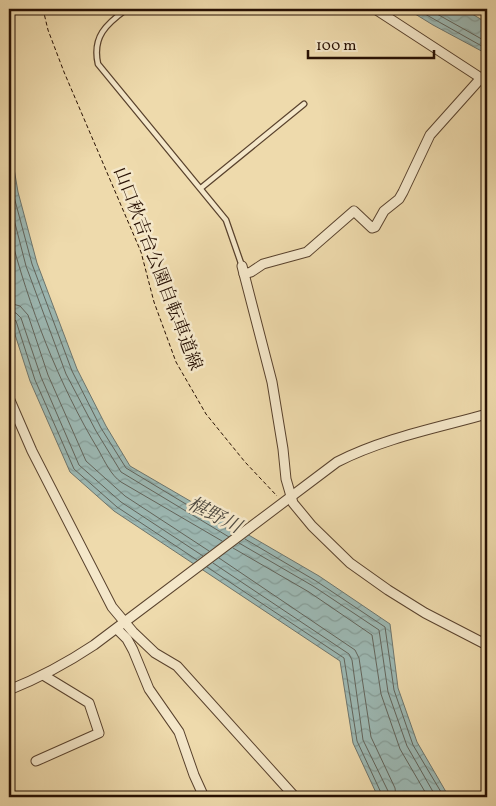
<svg xmlns="http://www.w3.org/2000/svg" width="496" height="806" font-family="Vollkorn,'Noto Serif JP',serif">
<style>
.water{fill:url(#water-waves);stroke:#6d756d}
.lines{fill:none;stroke-linecap:round;stroke-linejoin:round}
.shore{stroke:#62645b;stroke-width:1}
.lane-casing{stroke:#59422d;stroke-width:7}
.street-casing{stroke:#59422d;stroke-width:11}
.path{stroke:#271003;stroke-width:1;stroke-dasharray:4 2.5;stroke-linecap:butt}
.lane{stroke:#f4e7c9;stroke-width:4.5}
.street{stroke:#f4e7c9;stroke-width:9}
.labels{text-anchor:middle;dominant-baseline:central;stroke-width:5;stroke-linejoin:round;paint-order:stroke}
.street-label{font-size:18px;fill:#271003;stroke:#f4e7c9}
.water-label{font-size:19px;font-style:italic;fill:#504b41;stroke:#f4e7c9}
</style>
<defs>
<pattern id="water-waves" width="16" height="10" patternUnits="userSpaceOnUse" patternTransform="scale(1.25)"><rect width="16" height="10" fill="#9cb8b3"/><path d="M0 5q4-4 8 0t8 0" fill="none" stroke="#869d98"/></pattern>
</defs>
<rect width="100%" height="100%" fill="#eedaac"/>
<filter id="stains"><feTurbulence type="fractalNoise" baseFrequency=".004" numOctaves="4"/><feColorMatrix values="0 0 0 0 .2 0 0 0 0 .09 0 0 0 0 .02 0 0 0 .5 -.17"/></filter>
<radialGradient id="worn" r=".72"><stop offset=".6" stop-color="#630" stop-opacity="0"/><stop offset="1" stop-color="#630" stop-opacity=".3"/></radialGradient>
<g class="water">
<path d="M 407,9 L 464,9 L 487,23 L 487,54 L 433,25 Z"/>
<path d="M 9,139 L 18,192 L 37,263 L 77,369 L 106,426 L 130,466 L 319,576 L 390,624 L 398,688 L 417,742 L 449,797 L 378,797 L 353,743 L 340,661 L 114,511 L 70,472 L 30,381 L 9,316 Z"/>
</g>
<g class="lines">
<g class="shore">
<path d="M 416,9 L 487,49"/>
<path d="M 428,9 L 487,42"/>
<path d="M 9,167 L 13,193 L 32,264 L 72,371 L 101,428 L 126,468 L 234,533"/>
<path d="M 9,200 L 26,266 L 66,374 L 96,431 L 121,472 L 229,537"/>
<path d="M 9,230 C 29,307 58,383 99,451 C 105,462 111,475 121,482 L 222,541"/>
<path d="M 9,303 L 20,306 L 28,315 L 48,375 L 86,461 L 125,496 L 209,551"/>
<path d="M 9,311 L 16,313 L 21,318 L 41,377 L 79,465 L 121,502 L 203,556"/>
<path d="M 9,317 L 13,318 L 16,321 L 35,380 L 74,469 L 117,507 L 197,560"/>
<path d="M 245,539 L 316,581 L 385,627 L 394,690 L 413,745 L 444,797"/>
<path d="M 239,543 L 313,586 L 379,630 L 388,692 L 407,746 L 436,797"/>
<path d="M 233,548 L 309,592 L 372,635 L 381,694 L 400,749 L 428,797"/>
<path d="M 219,558 L 355,650 L 359,658 L 371,737 L 395,788 L 396,797"/>
<path d="M 213,563 L 349,654 L 352,660 L 363,740 L 388,791 L 389,797"/>
<path d="M 207,567 L 344,658 L 357,741 L 383,797"/>
</g>
<g class="lane-casing">
<g id="lane">
<path d="M 127,9 C 106,24 92,37 98,64 L 226,220 L 242,266"/>
<path d="M 201,188 L 304,104"/>
</g>
</g>
<g class="street-casing">
<g id="street">
<path d="M 375,9 L 487,82"/>
<path d="M 486,9 L 487,10"/>
<path d="M 242,266 L 272,382 L 283,449 L 286,479 L 293,503 L 312,526 L 350,563 L 388,590 L 425,613 L 487,645"/>
<path d="M 244,274 L 251,272 L 263,264 L 307,252 L 354,211 L 372,228 L 375,227 L 384,211 L 399,199 L 403,192 L 430,135 L 481,78"/>
<path d="M 9,398 L 32,451 L 112,607 L 133,632 L 155,653 L 177,666 L 295,797"/>
<path d="M 117,629 L 127,639 L 133,650 L 149,689 L 179,732 L 194,775 L 204,797"/>
<path d="M 9,690 C 39,678 67,663 94,645 L 337,462 C 384,438 437,428 487,414"/>
<path d="M 36,761 L 99,733 L 89,703 L 43,675"/>
</g>
</g>
<path class="path" d="M 43,9 L 48,30 L 64,72 L 141,252 L 154,302 L 176,362 L 206,414 L 245,462 L 277,496"/>
<use href="#lane" class="lane"/>
<use href="#street" class="street"/>
</g>
<g class="labels">
<g class="street-label">
<text transform="translate(157 269) rotate(69)">山口秋吉台公園自転車道線</text>
</g>
<g class="water-label">
<text transform="translate(214 516) rotate(27)">椹野川</text>
</g>
</g>
<rect width="496" height="806" fill="none" stroke="#eedaac" stroke-width="30"/>
<rect x="10" y="10" width="476" height="786" fill="none" stroke="#271003" stroke-width="2.5"/>
<rect x="15" y="15" width="466" height="776" fill="none" stroke="#271003"/>
<path d="M308 50v8h126v-8" fill="none" stroke="#271003" stroke-width="2.5"/>
<text x="316" y="50" font-size="15" fill="#271003" stroke="#f4e7c9" stroke-width="4" paint-order="stroke">100 m</text>
<rect width="100%" height="100%" filter="url(#stains)"/>
<rect width="100%" height="100%" fill="url(#worn)"/>
</svg>
